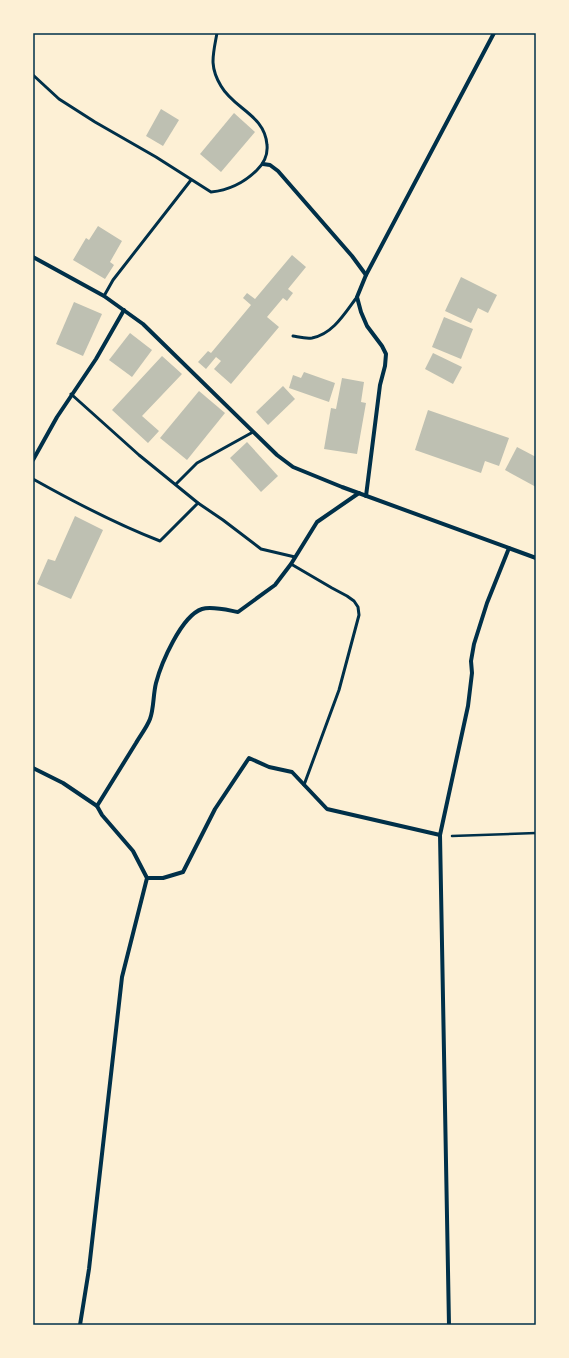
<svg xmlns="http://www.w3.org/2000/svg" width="569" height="1358" font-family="'Roboto Serif',serif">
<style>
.building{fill:#bec0b2}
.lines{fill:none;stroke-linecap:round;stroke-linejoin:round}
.path{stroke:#003049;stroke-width:2.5}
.service{stroke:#003049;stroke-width:3}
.minor{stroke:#003049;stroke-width:4}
.neatline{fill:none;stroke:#003049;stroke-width:1.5}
</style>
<rect width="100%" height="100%" fill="#fdf0d5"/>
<g class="building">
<path d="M 161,109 L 179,120 L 163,146 L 146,136 Z"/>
<path d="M 234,113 L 255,132 L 221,172 L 200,154 Z"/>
<path d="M 98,226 L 122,241 L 110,262 L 114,265 L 105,279 L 73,260 L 86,238 L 89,240 Z"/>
<path d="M 292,255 L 306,267 L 288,289 L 293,293 L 287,301 L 283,298 L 267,317 L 279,327 L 231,384 L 214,369 L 221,361 L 216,357 L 206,369 L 198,362 L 208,351 L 211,353 L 251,305 L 243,298 L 247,293 L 255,299 Z"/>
<path d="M 461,277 L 497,295 L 488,313 L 478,308 L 471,323 L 445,311 Z"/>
<path d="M 74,302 L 102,314 L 83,356 L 56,344 Z"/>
<path d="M 444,317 L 473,329 L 461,359 L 432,347 Z"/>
<path d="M 130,333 L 152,350 L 132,377 L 109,360 Z"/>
<path d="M 433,353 L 462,367 L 453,384 L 425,369 Z"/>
<path d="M 162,356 L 182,374 L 142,416 L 159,431 L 148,443 L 112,410 Z"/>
<path d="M 304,372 L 335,383 L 329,402 L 289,388 L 293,375 L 301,378 Z"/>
<path d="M 342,378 L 364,382 L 361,402 L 366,403 L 357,454 L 324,449 L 331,408 L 336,409 Z"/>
<path d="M 283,386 L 295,399 L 268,425 L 256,412 Z"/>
<path d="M 199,391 L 225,413 L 187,460 L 160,438 Z"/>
<path d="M 428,410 L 509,438 L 499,466 L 485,461 L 481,473 L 415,450 Z"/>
<path d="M 247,442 L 278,476 L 261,492 L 230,458 Z"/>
<path d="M 517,447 L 536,457 L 536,487 L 505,470 Z"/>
<path d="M 75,516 L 103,530 L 71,599 L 37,584 L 48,559 L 55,561 Z"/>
</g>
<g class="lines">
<path class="path" d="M 452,836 L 536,833"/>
<g class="service">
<path d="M 33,75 L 59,99 L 95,122 L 156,157 L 211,192 C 230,190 244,183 257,170 C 264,163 268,155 267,145 C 265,115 234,109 221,86 C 209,66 213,55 217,33"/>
<path d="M 104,296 L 113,280 L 191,180"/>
<path d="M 293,336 C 299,337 306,339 312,338 C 333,334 345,313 357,297"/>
<path d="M 71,394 L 139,455 L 198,503 L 223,520 L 261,549 L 295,557"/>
<path d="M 33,479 C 74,502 116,524 160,541 L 198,503"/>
<path d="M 176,484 L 197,463 L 253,432"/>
<path d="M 291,564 L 332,588 L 347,596 L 354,601 L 358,607 L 359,615 L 339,690 L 304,785"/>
</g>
<g class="minor">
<path d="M 263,164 L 270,165 L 278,171 L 352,256 L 366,275"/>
<path d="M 33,257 L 104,296 L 143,324 L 277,455 L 293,467 L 342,487 L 536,558"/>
<path d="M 33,460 L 57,417 L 96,359 L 124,310"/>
<path d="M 366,496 L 380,385 L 385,366 L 386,354 L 382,346 L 367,326 L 361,312 L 357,297 L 366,275 L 494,33"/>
<path d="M 33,768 L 63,783 L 97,806 L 102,815 L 133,851 L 147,878 L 122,977 L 89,1269 L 80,1325"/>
<path d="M 97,806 C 110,785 123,764 136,743 C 140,736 147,727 150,719 C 154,708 153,695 156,683 C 161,664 181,616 202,609 C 212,606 227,610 238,612 L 275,585 L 291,564 L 317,522 L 359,493"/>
<path d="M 147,878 L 163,878 L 183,872 L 215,809 L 249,758 L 269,767 L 292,772 L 327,809 L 440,835"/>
<path d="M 449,1325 L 440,835 L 468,706 L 472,673 L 471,661 L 474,644 L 487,603 L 509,548"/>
</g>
</g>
<rect width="569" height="1358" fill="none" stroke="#fdf0d5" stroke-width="68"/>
<rect x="34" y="34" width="501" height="1290" class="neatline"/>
</svg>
